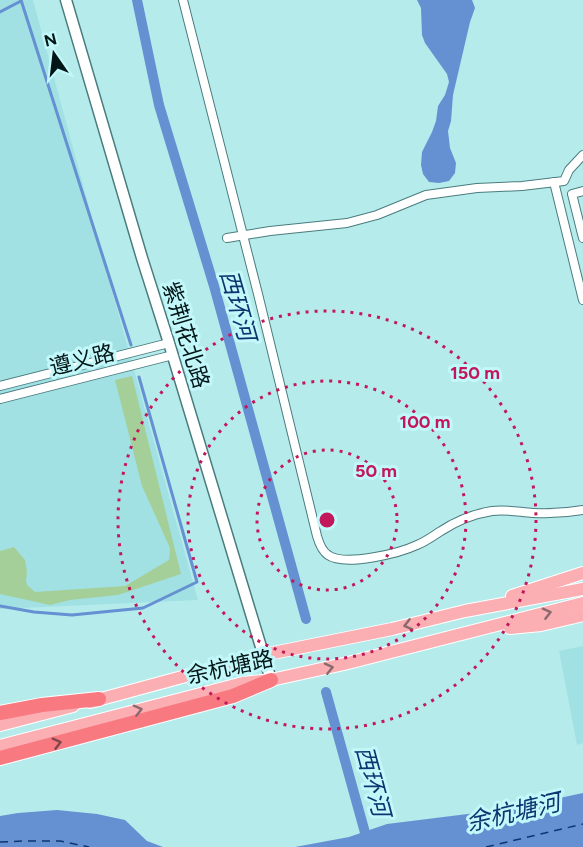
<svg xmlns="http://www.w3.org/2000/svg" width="583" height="847" font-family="Figtree,'Noto Sans SC',sans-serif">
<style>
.built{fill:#a2e1e3}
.green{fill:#a4cf98}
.water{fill:#6590d2}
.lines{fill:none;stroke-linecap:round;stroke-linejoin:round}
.stream{stroke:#6590d2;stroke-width:3}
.canal{stroke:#6590d2;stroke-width:10}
.ferry{stroke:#0d3671;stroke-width:1.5;stroke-dasharray:8 6;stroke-linecap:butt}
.street-casing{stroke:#4a7c7e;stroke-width:10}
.secondary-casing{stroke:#4a7c7e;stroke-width:13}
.primary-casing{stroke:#fff;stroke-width:14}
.highway-casing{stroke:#fff;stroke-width:16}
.street{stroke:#fff;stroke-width:8}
.secondary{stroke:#fff;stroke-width:10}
.primary{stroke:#fbafb3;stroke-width:12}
.highway{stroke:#f87a80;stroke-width:14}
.oneway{stroke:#8b6a6d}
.oneway2{stroke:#7e484c}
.ring{fill:none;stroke:#c2185b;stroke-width:3;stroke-dasharray:3 6}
.labels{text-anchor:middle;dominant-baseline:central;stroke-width:6;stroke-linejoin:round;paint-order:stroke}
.street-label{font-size:22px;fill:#031617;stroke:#c3f8fa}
.water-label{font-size:24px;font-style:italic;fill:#0d3671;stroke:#c3f8fa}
.centre{fill:#c2185b;stroke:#c3f8fa;stroke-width:3}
.ring-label{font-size:18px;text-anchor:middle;font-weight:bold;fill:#c2185b;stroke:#c3f8fa;stroke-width:6;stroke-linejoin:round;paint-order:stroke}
</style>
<rect width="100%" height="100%" fill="#b6ebec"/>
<g class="built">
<path d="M 0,0 L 33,0 L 99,244 L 198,600 L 0,609 Z"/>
<path d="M 583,646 L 583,743 L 577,745 L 559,651 Z"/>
</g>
<path class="green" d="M 132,376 L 181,574 L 118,595 L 70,600 L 50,605 L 0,594 L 0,551 L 14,547 L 25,560 L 27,571 L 26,580 L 27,585 L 35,592 L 125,586 L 169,560 L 170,548 L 142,486 L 115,380 Z"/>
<g class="water">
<path d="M 417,0 L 472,0 L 475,8 L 470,22 L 453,95 L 451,121 L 448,131 L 450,148 L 456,163 L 455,173 L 449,181 L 439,183 L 429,182 L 423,174 L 421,165 L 422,152 L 432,132 L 436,121 L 438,106 L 445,95 L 449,82 L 447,74 L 425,43 L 422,35 L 421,8 Z"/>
<path d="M 583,793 L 583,847 L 295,847 L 349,837 L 387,824 L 508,809 Z"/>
<path d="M 57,810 L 97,814 L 125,820 L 147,841 L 163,847 L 0,847 L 0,816 L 18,813 Z"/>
</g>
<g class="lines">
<g class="stream">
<path d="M 21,0 L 131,345"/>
<path d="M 0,12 L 21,1"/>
<path d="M 0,606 L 34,612 L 72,615 L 143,608 L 197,582 L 139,377"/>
</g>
<g class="canal">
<path d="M 137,0 L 159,105 L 214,286 L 306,619"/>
<path d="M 326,692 L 369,847"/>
</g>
<g class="ferry">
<path d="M 0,842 L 24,841 L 60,841 L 89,847"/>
<path d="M 486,847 L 583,824"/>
</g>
<g class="street-casing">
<g id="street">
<path d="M 183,0 L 258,294 L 317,536 C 319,543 322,551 328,555 C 345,567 400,553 417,545 C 425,542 433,536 441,531 C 456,521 473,514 492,511 C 506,509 519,512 533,513 C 550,514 566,513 583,510"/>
<path d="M 554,182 L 583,300"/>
<path d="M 583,191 L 572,194 L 583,238"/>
<path d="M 227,238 L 270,231 L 347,223 L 377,215 L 426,195 L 477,188 L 522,186 L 564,181 L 569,170 L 583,155"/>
<path d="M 0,386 L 169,343"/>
<path d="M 0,399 L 173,355"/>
</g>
</g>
<g class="secondary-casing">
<path id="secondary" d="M 66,0 L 142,258 L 169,343 L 271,680"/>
</g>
<g class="primary-casing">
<g id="primary">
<path d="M 512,596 L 583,573"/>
<path d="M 510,628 L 541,625 L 583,615"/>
<path d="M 90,702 L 263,655 L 392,629 L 465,611 L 583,589"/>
<path d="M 0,725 L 73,706"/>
<path d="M 0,746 L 243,683 L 271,680 L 344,664 L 583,603"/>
</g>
</g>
<g class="highway-casing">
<g id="highway">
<path d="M 0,713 L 42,705 L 99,699"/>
<path d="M 0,758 L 233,696 L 271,680"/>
</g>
</g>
<use href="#street" class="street"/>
<use href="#secondary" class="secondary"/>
<use href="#primary" class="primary"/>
<use href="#highway" class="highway"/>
</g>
<defs><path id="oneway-chevron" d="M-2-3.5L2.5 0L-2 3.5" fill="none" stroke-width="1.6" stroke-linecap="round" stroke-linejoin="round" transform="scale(1.5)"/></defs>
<g class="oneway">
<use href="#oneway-chevron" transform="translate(547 613) rotate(-14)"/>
<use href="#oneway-chevron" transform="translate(408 625) rotate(166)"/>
<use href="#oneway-chevron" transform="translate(329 668) rotate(-13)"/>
<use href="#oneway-chevron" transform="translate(138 710) rotate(-14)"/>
</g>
<use class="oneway2" href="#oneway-chevron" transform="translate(57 743) rotate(-15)"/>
<g class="ring">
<circle cx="327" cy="520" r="70"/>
<circle cx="327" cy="520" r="139"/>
<circle cx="327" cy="520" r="209"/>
</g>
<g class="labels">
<g class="street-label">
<text transform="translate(186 335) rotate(73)">紫荆花北路</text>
<text transform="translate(82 360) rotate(-14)">遵义路</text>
<text transform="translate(230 667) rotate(-12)">余杭塘路</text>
</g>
<g class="water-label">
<text transform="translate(238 305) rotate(74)">西环河</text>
<text transform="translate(373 781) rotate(75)">西环河</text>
<text transform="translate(513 812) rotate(-13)">余杭塘河</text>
</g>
</g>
<circle cx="327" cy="520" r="9" class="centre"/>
<g class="ring-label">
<text x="475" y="379">150 m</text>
<text x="425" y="428">100 m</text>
<text x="376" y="477">50 m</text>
</g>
<g transform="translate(54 54) rotate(346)" stroke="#c3f8fa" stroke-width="4.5" paint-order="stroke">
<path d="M0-4.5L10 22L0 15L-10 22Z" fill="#031617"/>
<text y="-9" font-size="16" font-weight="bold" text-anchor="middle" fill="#031617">N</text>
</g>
</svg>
